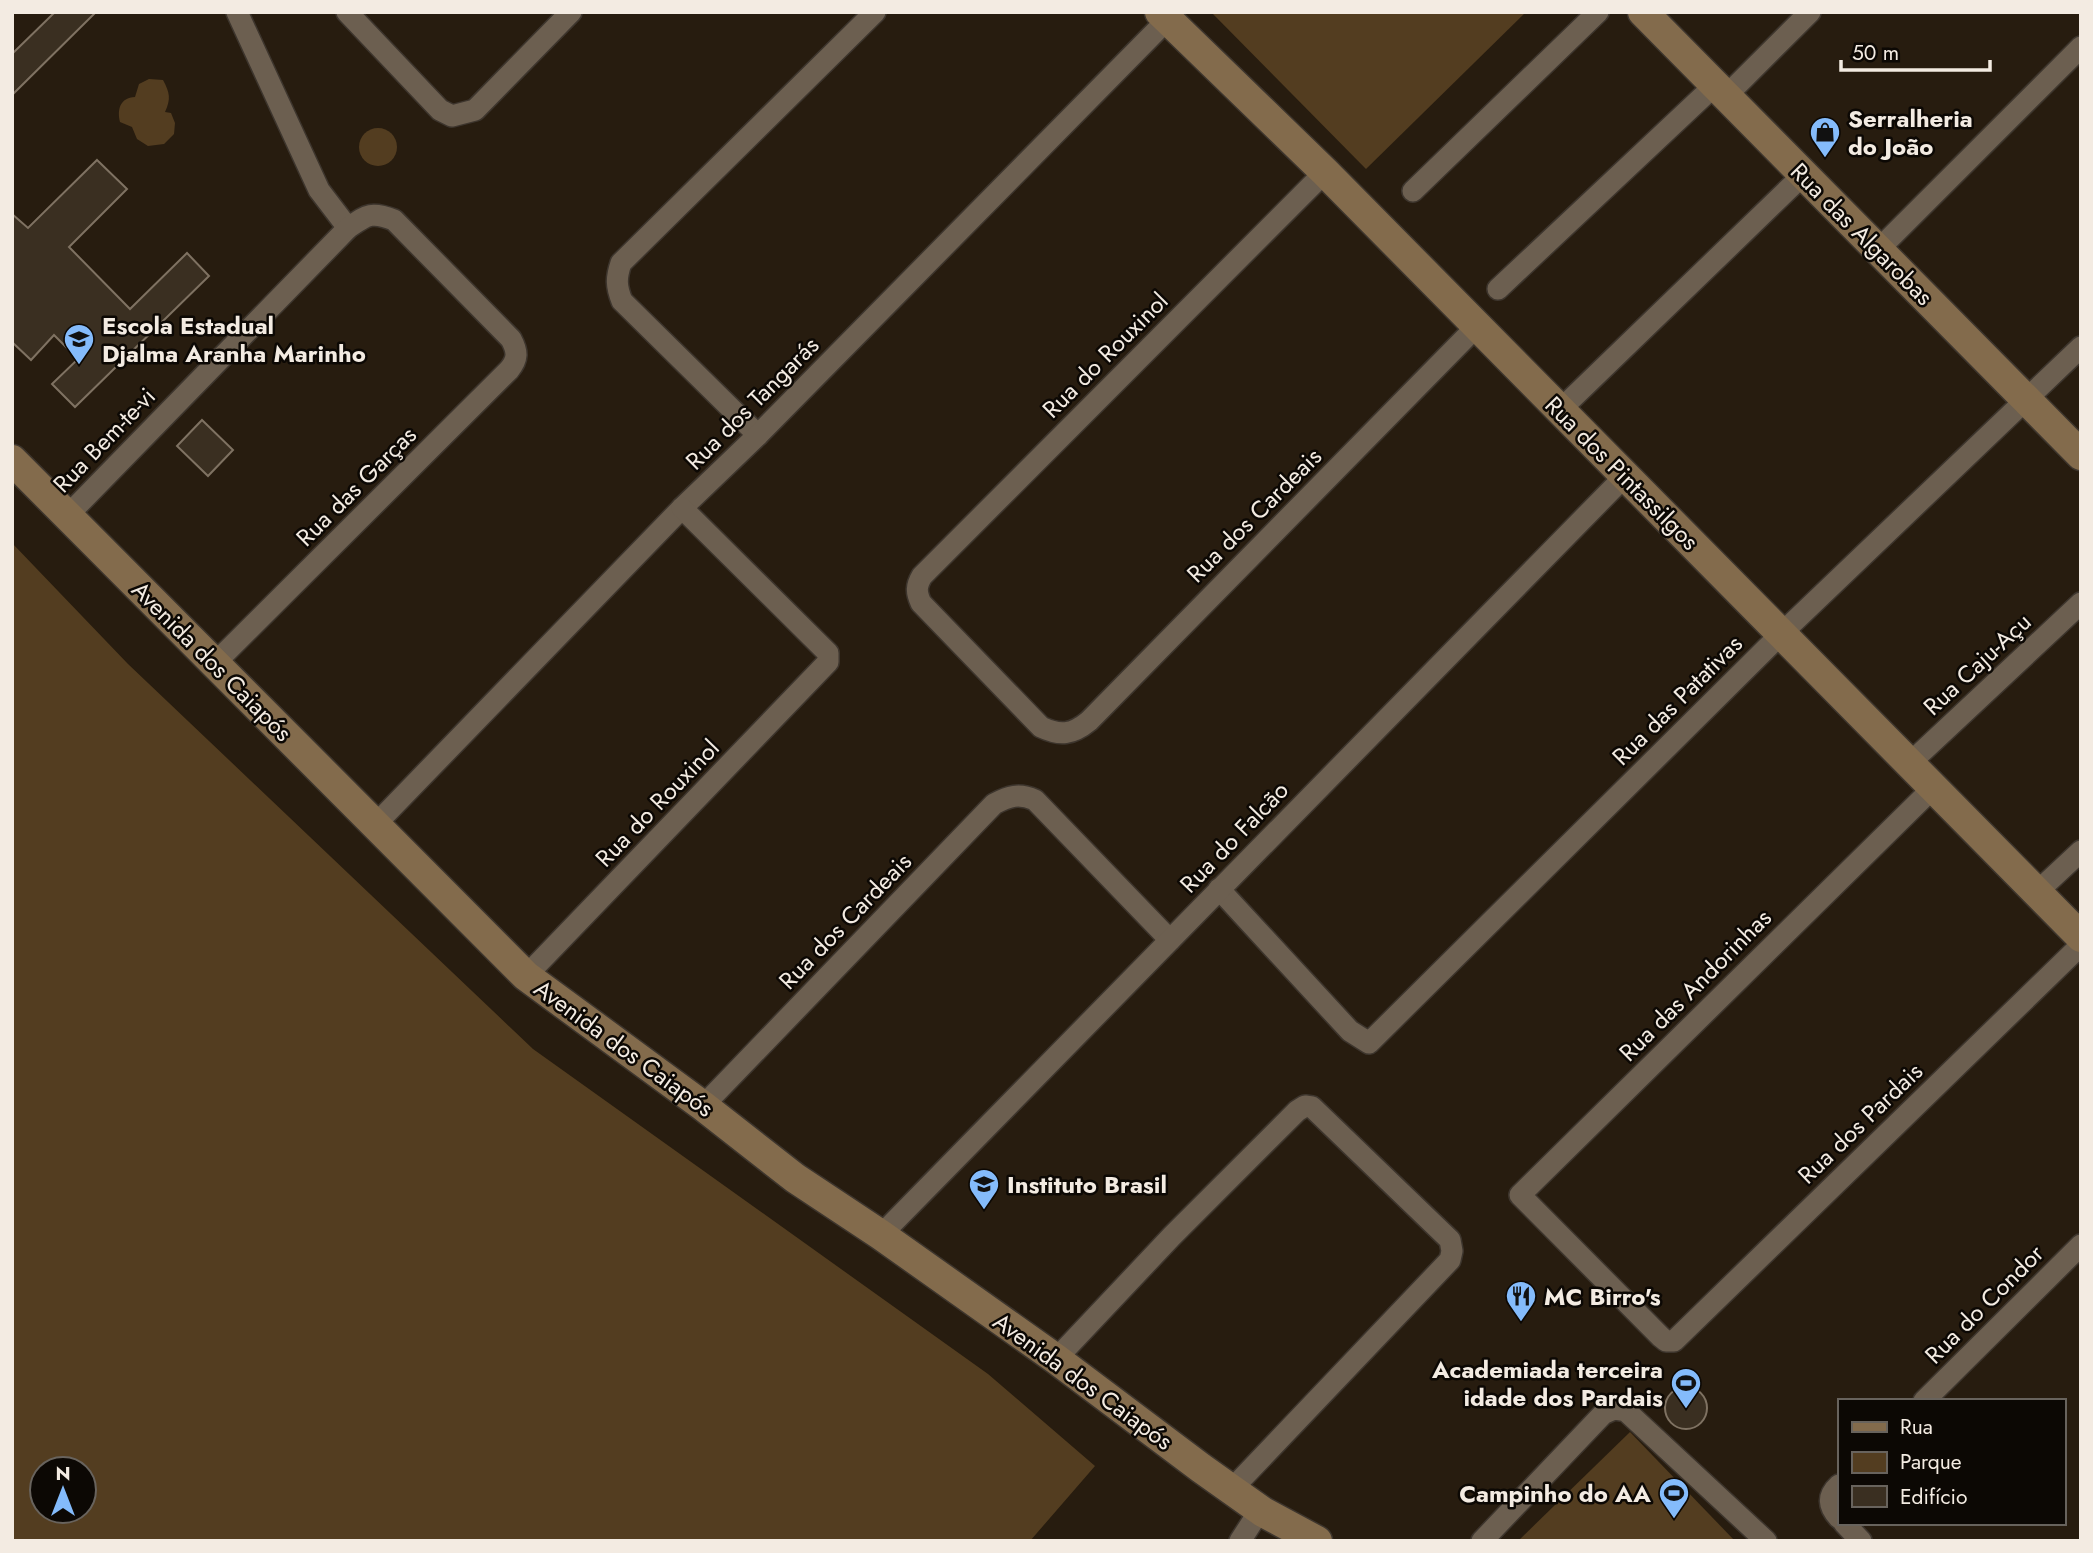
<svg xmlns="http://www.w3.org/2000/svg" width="2093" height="1553" font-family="Jost,sans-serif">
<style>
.green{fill:#533d20;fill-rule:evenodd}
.building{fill:#3a2f21;stroke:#7f7262;stroke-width:2}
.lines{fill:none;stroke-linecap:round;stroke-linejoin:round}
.street-casing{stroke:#3d352d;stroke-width:24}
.secondary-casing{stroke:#3d352d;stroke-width:33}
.street{stroke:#6c5f50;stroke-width:21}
.secondary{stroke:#836b4c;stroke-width:30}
.labels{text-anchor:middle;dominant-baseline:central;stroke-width:5;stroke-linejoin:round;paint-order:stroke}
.poi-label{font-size:24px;font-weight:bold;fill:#f3ebe2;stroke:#0c0804;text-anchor:start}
.street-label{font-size:24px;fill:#f3ebe2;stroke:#0c0804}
</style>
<rect width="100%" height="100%" fill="#271c0f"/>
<g class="green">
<path d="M 1211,12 L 1526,12 L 1366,169 Z"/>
<path d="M 149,79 L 163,80 C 170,93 171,99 165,112 L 171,113 L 175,123 L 174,134 L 164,144 L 148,146 L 137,139 L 132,127 L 120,122 C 117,109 120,98 135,97 L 139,84 Z"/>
<circle cx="378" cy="147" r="19"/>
<path d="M 12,543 L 128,664 L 533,1049 L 988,1374 L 1095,1466 L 1030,1541 L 12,1541 ZM 84,1469 L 84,1511 L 42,1511 L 42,1469 Z"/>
<path d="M 1630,1432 L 1735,1541 L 1518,1541 Z"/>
</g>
<g class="building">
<path d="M 55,12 L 96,12 L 12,95 L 12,54 Z"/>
<path d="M 97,160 L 127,189 L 69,247 L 130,309 L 187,253 L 209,276 L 75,407 L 52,384 L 78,359 L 54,335 L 31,360 L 12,342 L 12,214 L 28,228 Z"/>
<path d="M 202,420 L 233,450 L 208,476 L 177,446 Z"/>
<circle cx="1686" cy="1408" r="21"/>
</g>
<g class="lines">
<g class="street-casing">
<g id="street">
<path d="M 237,12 L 319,190 L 348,228"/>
<path d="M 347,12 L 440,110 L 452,116 L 475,110 L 571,12"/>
<path d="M 1725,97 L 1810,12"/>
<path d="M 1325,172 L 922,576 C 916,586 916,592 921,603 L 1041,727 C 1060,736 1072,735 1089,721 L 1477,326"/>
<path d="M 1413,191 L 1598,12"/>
<path d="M 1879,249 L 2081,47"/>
<path d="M 1498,289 L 1714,86"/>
<path d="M 1560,410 L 1803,175"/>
<path d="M 758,435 L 622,301 C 616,286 616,278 621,263 L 875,12"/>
<path d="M 68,515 L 348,228 C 367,215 371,211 394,220 L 511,339 C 518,352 518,359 509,370 L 214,664"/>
<path d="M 1909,764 L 2081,603"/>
<path d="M 1933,788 L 1520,1195 L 1661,1337 L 1666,1341 L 1674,1341 L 2081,945"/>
<path d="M 375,825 L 682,508 L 758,435 L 1167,20"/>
<path d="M 1219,889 L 1350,1031 L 1369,1043 L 1782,633 L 2081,347"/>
<path d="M 2037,892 L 2081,851"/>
<path d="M 526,976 L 828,662 L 828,653 L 682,508"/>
<path d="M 703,1106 L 994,804 C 1009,796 1019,793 1035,800 L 1170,940"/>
<path d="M 881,1235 L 1625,476"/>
<path d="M 1056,1359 L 1172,1236 L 1297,1111 L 1305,1106 L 1312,1107 L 1450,1240 L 1452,1251 L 1450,1260 L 1231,1490"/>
<path d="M 1924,1401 L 2081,1245"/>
<path d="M 1839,1485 C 1827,1496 1828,1506 1839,1518"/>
<path d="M 1844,1523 L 1861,1541"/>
<path d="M 1240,1541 L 1260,1510"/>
<path d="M 1482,1541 L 1603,1414 L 1614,1409 L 1626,1411 L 1766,1541"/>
</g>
</g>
<g class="secondary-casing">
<g id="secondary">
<path d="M 1160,12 L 1325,172 L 2081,937"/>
<path d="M 1643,12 L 2081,455"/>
<path d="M 12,460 L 526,976 L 703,1106 L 795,1178 L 881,1235 L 1056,1359 L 1201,1468 L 1263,1512 L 1317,1541"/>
</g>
</g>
<use href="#street" class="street"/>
<use href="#secondary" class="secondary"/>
</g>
<defs>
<g id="shop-pin" transform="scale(1.575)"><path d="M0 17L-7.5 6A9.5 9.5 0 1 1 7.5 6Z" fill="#84bbfb" stroke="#0c0804"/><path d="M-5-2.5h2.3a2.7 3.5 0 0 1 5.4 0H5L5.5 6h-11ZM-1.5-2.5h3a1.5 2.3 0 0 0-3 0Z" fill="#111"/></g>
<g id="school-pin" transform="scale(1.575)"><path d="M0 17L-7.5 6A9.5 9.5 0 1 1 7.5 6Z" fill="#84bbfb" stroke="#0c0804"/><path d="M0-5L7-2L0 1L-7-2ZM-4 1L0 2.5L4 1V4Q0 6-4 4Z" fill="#111"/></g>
<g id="restaurant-pin" transform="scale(1.575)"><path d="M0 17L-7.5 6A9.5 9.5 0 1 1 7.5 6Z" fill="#84bbfb" stroke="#0c0804"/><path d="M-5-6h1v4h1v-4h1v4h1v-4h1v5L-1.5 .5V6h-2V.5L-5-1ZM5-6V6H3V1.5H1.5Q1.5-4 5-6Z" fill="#111"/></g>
<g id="stadium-pin" transform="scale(1.575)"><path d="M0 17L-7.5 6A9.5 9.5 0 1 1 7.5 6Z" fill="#84bbfb" stroke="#0c0804"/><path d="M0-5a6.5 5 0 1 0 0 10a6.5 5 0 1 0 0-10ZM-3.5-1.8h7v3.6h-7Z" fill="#111"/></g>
</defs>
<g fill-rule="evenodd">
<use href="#shop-pin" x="1825" y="132"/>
<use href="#school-pin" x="79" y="339"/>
<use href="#school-pin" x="984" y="1184"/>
<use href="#restaurant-pin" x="1521" y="1296"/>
<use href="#stadium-pin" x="1686" y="1383"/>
<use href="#stadium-pin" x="1674" y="1493"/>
</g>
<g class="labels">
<g class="poi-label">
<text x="1848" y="118">Serralheria<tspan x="1848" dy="28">do João</tspan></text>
<text x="102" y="325">Escola Estadual<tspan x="102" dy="28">Djalma Aranha Marinho</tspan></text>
<text x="1007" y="1184">Instituto Brasil</text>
<text x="1544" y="1296">MC Birro's</text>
<text x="1663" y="1369" text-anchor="end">Academiada terceira<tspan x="1663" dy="28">idade dos Pardais</tspan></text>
<text x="1651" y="1493" text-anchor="end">Campinho do AA</text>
</g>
<g class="street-label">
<text transform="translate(1862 234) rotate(45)">Rua das Algarobas</text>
<text transform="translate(1105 355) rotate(-45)">Rua do Rouxinol</text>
<text transform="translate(752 403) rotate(-45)">Rua dos Tangarás</text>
<text transform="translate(104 440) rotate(-46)">Rua Bem-te-vi</text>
<text transform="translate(1622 473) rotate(45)">Rua dos Pintassilgos</text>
<text transform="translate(356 486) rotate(-45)">Rua das Garças</text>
<text transform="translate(1254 515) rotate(-45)">Rua dos Cardeais</text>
<text transform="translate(212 661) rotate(45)">Avenida dos Caiapós</text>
<text transform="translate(1977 664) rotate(-43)">Rua Caju-Açu</text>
<text transform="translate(1677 700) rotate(-45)">Rua das Patativas</text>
<text transform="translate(657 803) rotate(-46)">Rua do Rouxinol</text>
<text transform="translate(1234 837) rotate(-46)">Rua do Falcão</text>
<text transform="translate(845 921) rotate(-46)">Rua dos Cardeais</text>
<text transform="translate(1695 985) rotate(-45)">Rua das Andorinhas</text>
<text transform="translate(624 1048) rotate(36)">Avenida dos Caiapós</text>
<text transform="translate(1860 1123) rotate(-44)">Rua dos Pardais</text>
<text transform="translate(1984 1304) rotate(-45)">Rua do Condor</text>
<text transform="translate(1083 1381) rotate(36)">Avenida dos Caiapós</text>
</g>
</g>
<rect width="2093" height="1553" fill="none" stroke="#f3ebe2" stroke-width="28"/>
<rect x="1838" y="1399" width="228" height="126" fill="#0c0804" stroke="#68635d" stroke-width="2"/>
<rect x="1852" y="1422" width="35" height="10" fill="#836b4c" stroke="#68635d" stroke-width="2"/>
<text x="1900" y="1434" font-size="21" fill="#f3ebe2">Rua</text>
<rect x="1852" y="1452" width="35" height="21" fill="#533d20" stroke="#68635d" stroke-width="2"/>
<text x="1900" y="1469" font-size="21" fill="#f3ebe2">Parque</text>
<rect x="1852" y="1486" width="35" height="21" fill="#3a2f21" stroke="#68635d" stroke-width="2"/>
<text x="1900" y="1504" font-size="21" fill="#f3ebe2">Edifício</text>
<g transform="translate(63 1490)"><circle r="33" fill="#0c0804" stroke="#68635d" stroke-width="2"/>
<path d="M0-5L12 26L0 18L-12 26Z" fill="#84bbfb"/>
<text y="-10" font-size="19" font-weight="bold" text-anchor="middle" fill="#f3ebe2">N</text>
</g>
<path d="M1841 60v10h149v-10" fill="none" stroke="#f3ebe2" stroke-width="3.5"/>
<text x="1852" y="60" font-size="21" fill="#f3ebe2" stroke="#0c0804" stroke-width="5" paint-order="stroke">50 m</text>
</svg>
